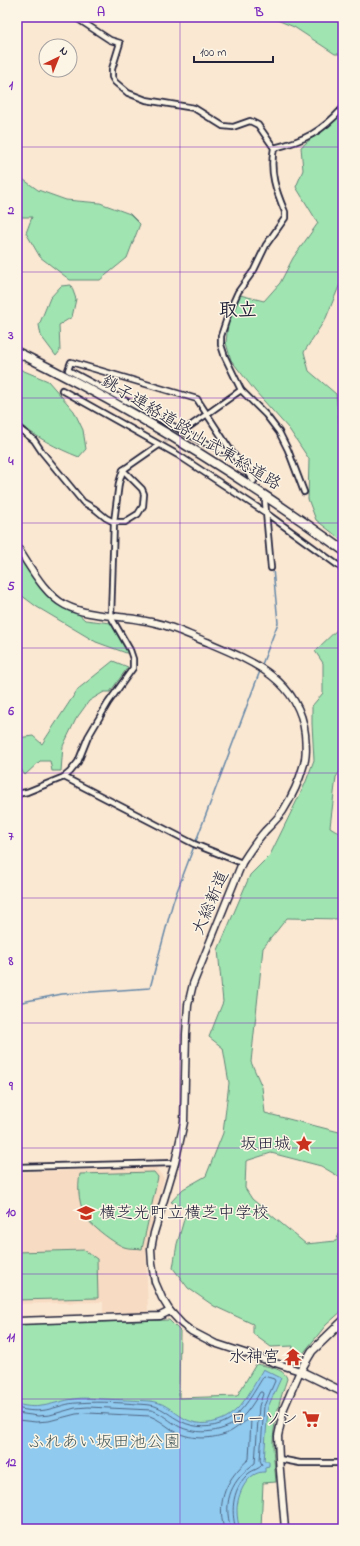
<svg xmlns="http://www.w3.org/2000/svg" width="360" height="1546" font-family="'Indie Flower','Klee One',sans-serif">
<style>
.built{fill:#f7dbc3}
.green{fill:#a0e5b1;stroke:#618476}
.water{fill:#90caef;stroke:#6487a7}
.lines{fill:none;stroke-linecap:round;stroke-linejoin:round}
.shore{stroke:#4e6583;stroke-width:1}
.stream{stroke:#6487a7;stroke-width:1.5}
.street-tunnel{stroke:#d0c0b5;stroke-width:4.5;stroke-dasharray:4.5 2;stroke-linecap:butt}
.street-casing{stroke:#22223b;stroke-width:8}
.secondary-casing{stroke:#22223b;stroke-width:9}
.primary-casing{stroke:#22223b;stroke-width:10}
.highway-casing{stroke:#22223b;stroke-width:11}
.street{stroke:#fcf5e5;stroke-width:4.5}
.secondary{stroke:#fcf5e5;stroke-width:6}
.primary{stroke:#fcf5e5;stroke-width:7}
.highway{stroke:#fcf5e5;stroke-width:8}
.grid{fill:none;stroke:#7b2cbf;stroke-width:1;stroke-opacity:0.55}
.labels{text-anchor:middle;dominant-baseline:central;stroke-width:3;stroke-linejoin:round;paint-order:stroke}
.street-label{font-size:17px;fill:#22223b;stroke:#fcf5e5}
.poi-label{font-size:17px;fill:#22223b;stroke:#fcf5e5;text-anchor:end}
.park-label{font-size:17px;fill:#485c5e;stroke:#fcf5e5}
.quarter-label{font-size:19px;font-weight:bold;fill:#22223b;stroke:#fcf5e5}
.neatline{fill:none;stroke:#7b2cbf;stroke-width:1.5}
.grid-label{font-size:13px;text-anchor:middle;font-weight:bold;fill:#7b2cbf}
</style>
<rect width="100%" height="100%" fill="#fbe8d3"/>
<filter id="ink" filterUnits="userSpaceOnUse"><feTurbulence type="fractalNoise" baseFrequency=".025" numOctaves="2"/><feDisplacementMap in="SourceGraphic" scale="8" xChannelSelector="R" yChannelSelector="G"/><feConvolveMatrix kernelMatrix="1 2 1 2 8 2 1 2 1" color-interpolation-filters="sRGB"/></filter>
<g filter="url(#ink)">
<path class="built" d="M 156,1168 L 164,1178 L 146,1248 L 148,1312 L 103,1313 L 103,1302 L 17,1304 L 17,1172 Z"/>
<g class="green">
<path d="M 270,17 L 343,17 L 343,54 L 335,54 L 294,27 Z"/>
<path d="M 343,113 L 343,285 L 340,284 L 326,318 L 304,352 L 309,371 L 336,394 L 343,459 L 343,541 L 316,520 L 308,499 L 309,459 L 289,429 L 255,391 L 231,360 L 226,343 L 228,324 L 240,295 L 264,301 L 280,283 L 293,258 L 318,223 L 296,187 L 303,170 L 301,147 Z"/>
<path d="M 17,175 L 38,190 L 66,200 L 100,203 L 130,214 L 140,224 L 127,258 L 100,280 L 70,280 L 40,257 L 26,233 L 32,217 L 17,217 Z"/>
<path d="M 71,285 L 76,299 L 72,317 L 59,325 L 60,351 L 56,356 L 41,336 L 39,325 L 50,298 L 61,286 Z"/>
<path d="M 17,368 L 48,381 L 74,411 L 83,430 L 86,449 L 79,457 C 56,448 36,437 17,422 Z"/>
<path d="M 17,557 L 85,620 L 111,623 L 129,654 L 96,642 L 37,607 L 17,592 Z"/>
<path d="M 343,624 L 343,768 L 336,777 L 330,827 L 343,835 L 343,919 L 287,918 L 263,948 L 251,1062 L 262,1087 L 265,1113 L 343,1133 L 343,1179 L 321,1166 L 271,1153 L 246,1161 L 245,1188 L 252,1199 L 306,1244 L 336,1241 L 343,1225 L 343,1310 L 326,1325 L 297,1361 L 289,1361 L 293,1346 L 271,1347 L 253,1334 L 253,1324 L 214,1306 L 188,1288 L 173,1268 L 177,1244 L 187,1209 L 171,1202 L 183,1189 L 206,1176 L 223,1133 L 229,1083 L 223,1048 L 209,1037 L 223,1002 L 218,950 L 250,875 L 270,855 L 305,784 L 314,760 L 312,724 L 312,706 L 323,693 L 323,663 L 315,651 Z"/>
<path d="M 113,661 L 128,667 L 110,692 L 104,692 L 89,701 L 76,719 L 63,746 L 61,771 L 52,771 L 50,761 L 40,761 L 25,775 L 17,764 L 17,738 L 33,736 L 42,744 L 78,689 Z"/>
<path d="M 154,1172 L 158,1177 L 142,1249 C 137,1248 129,1249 124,1247 C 115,1244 93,1227 87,1219 C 79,1207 77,1188 80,1174 Z"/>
<path d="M 84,1250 L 97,1259 L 98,1298 L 17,1300 L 17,1252 Z"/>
<path d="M 169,1320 L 180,1331 L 179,1398 L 237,1396 L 256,1364 C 265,1366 285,1368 287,1379 C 280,1399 274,1420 273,1441 C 273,1455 275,1469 276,1482 L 263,1483 L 261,1529 L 17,1529 L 17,1324 Z"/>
</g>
<path class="water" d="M 263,1369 L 281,1378 L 268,1407 L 264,1461 L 269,1461 L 269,1466 L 265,1467 L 265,1472 C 247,1471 237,1495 237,1510 C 237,1517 238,1523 240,1529 L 17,1529 L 17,1404 C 41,1411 52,1402 74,1399 C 84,1397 94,1399 104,1399 C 120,1400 135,1400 150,1401 C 176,1403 182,1432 218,1421 C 241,1414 252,1388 263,1369 Z"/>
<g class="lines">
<g class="shore">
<path d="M 17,1408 C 27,1411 40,1412 50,1409 C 59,1407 68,1403 77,1403 C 101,1401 126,1403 150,1405 C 160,1406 168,1414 177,1419 C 189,1427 206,1429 220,1424 C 243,1416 252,1394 264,1376 L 274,1379 L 275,1381 L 264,1406 L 260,1460 L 262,1465 C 259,1469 253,1470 249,1473 C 233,1487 230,1510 236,1529"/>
<path d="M 17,1413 L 38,1416 L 50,1415 L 75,1408 L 88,1407 L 151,1410 C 162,1413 170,1422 180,1427 C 202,1437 231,1431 246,1413 C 251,1407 256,1399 260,1392 L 262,1392 L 263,1394 L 259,1406 L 255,1463 C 232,1480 222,1500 231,1529"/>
<path d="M 17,1420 L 36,1422 L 49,1421 L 76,1414 L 88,1413 L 150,1416 C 158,1419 164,1424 171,1429 C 186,1439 205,1440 222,1435 C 233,1433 244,1420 251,1419 L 249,1459 C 227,1478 216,1500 224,1529"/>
</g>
<g class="stream">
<path d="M 261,667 L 278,623 L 272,558"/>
<path d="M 17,1003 L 62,994 L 150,988 L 173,902 L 260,671"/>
</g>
<path class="street-tunnel" d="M 159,445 L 183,431"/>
<g class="street-casing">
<g id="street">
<path d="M 75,17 L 110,40 L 120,43 L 112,69 L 112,77 L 115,82 L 128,93 L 146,100 L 194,108 L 223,126 L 233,127 L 250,121 L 258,125 L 274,148 C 269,172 276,191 285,212 L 285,218 L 266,245 L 254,270 L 238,292 L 229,312 L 221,336 L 221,345 L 225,357 L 241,390 L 266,415 L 279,432 L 288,450 L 304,492"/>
<path d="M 274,148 C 306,140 321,132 343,108"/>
<path d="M 62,390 L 178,455 L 266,513 L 343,569"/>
<path d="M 17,427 L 34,440 L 42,452 L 83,502 L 95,509 L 106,518 L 114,522 L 125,522 L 138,514 L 143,506 L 144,494 L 142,489 L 123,470"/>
<path d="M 183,431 L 241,390"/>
<path d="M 233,454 L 203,442 L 68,370 L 71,362 L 197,399 L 233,454 L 254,481"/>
<path d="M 265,501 L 271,568"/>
<path d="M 64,777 L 194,844 L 242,863"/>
<path d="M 17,794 L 27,792 L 64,777 L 70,772 L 78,762 L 88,737 L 108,703 L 133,668 L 133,659 L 130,650 L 111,617 L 114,522 L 119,483 L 123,470 L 159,445"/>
<path d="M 17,1167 L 175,1163"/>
<path d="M 279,1459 L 300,1463 L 343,1463"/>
</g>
</g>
<g class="secondary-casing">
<g id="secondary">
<path d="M 17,547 C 30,566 44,594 65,605 C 85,615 105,615 127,618 C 136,619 147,621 156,623 C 174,627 191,636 207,642 C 252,661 299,680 305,734 C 306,745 307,757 303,767 C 299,782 291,798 283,811 C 278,818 271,825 265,831 C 256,841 249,852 242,863 L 193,984 L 188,1005 L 186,1034 L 184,1122 L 175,1163 L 154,1233 L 151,1249 L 152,1264 L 155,1282 L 162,1298 L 170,1311 L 182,1324 L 191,1331 L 214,1343 L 300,1371 L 284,1408 L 278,1436 L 279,1459 L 285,1529"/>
<path d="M 17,1321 L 160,1316 L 170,1311"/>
</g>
</g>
<g class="primary-casing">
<path id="primary" d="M 343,1321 L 312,1351 L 300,1371 L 343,1392"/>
</g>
<g class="highway-casing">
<path id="highway" d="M 17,352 C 132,408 239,475 343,550"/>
</g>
<use href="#street" class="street"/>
<use href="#secondary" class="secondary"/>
<use href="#primary" class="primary"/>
<use href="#highway" class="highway"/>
</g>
</g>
<path class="grid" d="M 180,17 L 180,1529M 17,147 L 343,147M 17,272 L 343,272M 17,398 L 343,398M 17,523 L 343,523M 17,648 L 343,648M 17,773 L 343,773M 17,898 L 343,898M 17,1023 L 343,1023M 17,1148 L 343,1148M 17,1274 L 343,1274M 17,1399 L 343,1399"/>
<defs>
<g id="sight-bare" transform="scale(1.38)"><path d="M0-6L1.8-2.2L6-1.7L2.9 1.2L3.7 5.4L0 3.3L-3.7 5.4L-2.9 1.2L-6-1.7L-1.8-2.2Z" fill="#c8321e" stroke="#fcf5e5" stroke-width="2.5" paint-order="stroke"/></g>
<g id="school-bare" transform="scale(1.38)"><path d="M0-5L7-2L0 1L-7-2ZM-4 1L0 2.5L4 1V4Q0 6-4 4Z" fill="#c8321e" stroke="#fcf5e5" stroke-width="2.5" paint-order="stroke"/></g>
<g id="temple-bare" transform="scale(1.38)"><path d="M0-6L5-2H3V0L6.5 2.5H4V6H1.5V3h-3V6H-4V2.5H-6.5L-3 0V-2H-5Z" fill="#c8321e" stroke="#fcf5e5" stroke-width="2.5" paint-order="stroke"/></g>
<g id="supermarket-bare" transform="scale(1.38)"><path d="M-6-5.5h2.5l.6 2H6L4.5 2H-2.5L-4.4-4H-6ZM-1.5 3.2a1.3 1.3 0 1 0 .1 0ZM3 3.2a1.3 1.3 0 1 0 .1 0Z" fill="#c8321e" stroke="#fcf5e5" stroke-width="2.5" paint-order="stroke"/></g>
</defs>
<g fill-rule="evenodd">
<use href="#sight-bare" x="304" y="1144"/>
<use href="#school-bare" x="86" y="1213"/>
<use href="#temple-bare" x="293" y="1357"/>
<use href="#supermarket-bare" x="311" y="1419"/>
</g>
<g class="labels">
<g class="street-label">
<text transform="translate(191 433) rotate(31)">銚子連絡道路;山武東総道路</text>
<text transform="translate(211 903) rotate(-67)">大総新道</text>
</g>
<g class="poi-label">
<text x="291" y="1144">坂田城</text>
<text x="99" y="1213" text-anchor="start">横芝光町立横芝中学校</text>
<text x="280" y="1357">水神宮</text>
<text x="298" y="1419">ローソン</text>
</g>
<g class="park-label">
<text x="104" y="1442">ふれあい坂田池公園</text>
</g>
<g class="quarter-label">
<text x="238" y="311">取立</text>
</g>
</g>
<rect width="360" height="1546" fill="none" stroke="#fcf5e5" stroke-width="44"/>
<g transform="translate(58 58) rotate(43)"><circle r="19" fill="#fcf5e5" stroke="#a5a1a1"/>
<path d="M0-3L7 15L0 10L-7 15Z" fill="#c8321e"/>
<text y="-6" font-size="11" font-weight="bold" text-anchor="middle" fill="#22223b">N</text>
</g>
<path d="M194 56v6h79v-6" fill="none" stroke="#22223b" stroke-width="2"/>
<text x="200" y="56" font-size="12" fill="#22223b" stroke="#fcf5e5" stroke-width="3" paint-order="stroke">100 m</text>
<rect x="22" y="22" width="316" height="1502" class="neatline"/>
<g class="grid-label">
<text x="101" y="16">A</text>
<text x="259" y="16">B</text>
<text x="11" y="89">1</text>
<text x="11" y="214">2</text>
<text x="11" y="339">3</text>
<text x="11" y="465">4</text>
<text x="11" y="590">5</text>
<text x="11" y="715">6</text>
<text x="11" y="840">7</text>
<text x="11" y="965">8</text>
<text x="11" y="1090">9</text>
<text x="11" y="1216">10</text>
<text x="11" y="1341">11</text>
<text x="11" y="1466">12</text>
</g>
</svg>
